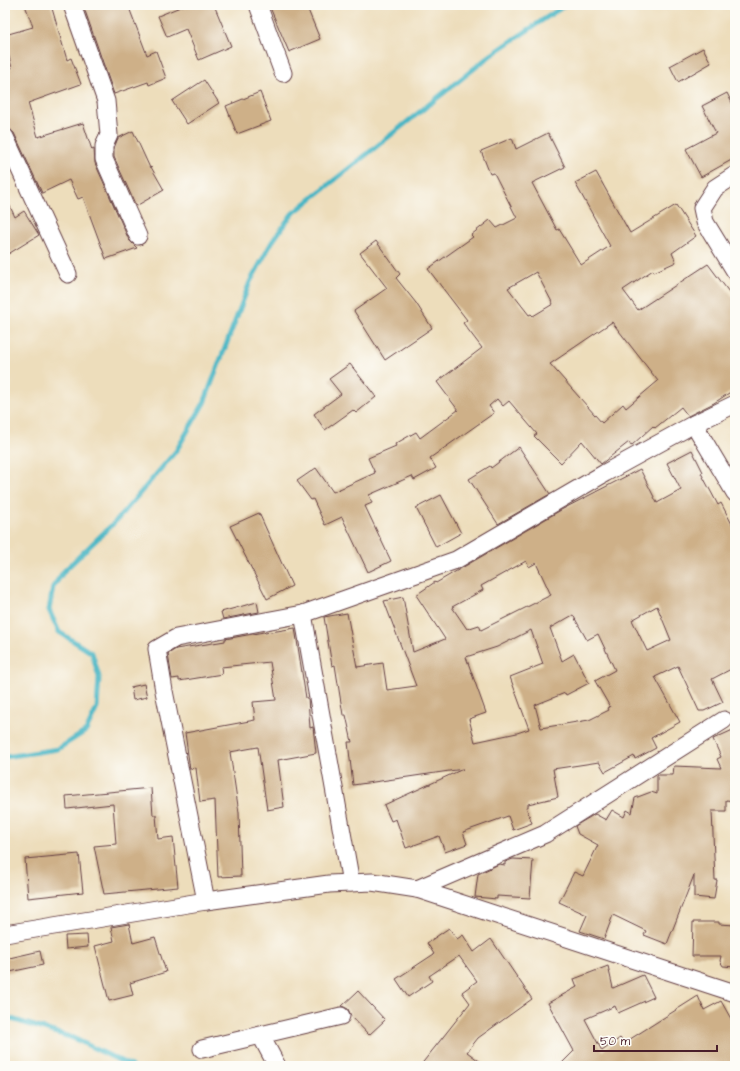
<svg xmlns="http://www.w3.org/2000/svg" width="740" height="1071" font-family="'Architects Daughter',sans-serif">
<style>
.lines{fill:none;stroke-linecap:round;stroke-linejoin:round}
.stream{stroke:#48b6c4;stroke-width:5}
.building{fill:#ceb088;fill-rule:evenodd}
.minor-casing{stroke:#623c41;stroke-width:19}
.minor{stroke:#fff;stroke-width:17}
</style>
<rect width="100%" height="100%" fill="#fdfcf7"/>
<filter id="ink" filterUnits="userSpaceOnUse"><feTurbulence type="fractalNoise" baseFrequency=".025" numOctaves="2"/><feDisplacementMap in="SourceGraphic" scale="8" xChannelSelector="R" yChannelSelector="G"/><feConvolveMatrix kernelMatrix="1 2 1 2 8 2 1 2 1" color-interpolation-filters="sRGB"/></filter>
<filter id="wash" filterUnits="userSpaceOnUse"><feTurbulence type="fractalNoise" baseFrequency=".012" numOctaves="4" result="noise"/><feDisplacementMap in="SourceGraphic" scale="16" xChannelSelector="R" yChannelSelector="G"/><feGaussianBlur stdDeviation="0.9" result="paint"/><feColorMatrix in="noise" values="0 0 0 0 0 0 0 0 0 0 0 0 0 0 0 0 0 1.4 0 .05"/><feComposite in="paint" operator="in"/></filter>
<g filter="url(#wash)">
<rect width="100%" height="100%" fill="#edddbb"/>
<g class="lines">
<g class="stream">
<path d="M 5,757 L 58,749 L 86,731 L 97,708 L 99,677 L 92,653 L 59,632 L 49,610 L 53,587 L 64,571 L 117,520 L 176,451 L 204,403 L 250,282 L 272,242 L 292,214 L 491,55 L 565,5"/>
<path d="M 5,1017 L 73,1038 L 131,1066"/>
</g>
</g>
<g id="blocks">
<g class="building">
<path d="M 25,5 L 51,5 L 67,60 L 71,58 L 81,84 L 28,103 L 38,137 L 83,123 L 92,150 L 94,149 L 95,163 L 129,240 L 137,248 L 106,259 L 83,197 L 78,199 L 69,180 L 42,193 L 14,133 L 8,128 L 5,119 L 5,71 L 12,68 L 5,42 L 5,35 L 33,27 Z"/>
<path d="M 83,5 L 128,5 L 147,55 L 156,51 L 166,78 L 149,85 L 148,82 L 114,94 Z"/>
<path d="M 185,5 L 214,5 L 231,46 L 199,60 L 186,29 L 167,37 L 158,16 Z"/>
<path d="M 269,5 L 306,5 L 320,39 L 289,52 Z"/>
<path d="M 703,48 L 711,63 L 678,82 L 670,66 Z"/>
<path d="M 204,80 L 219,103 L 187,124 L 172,101 Z"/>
<path d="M 260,92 L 271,121 L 237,134 L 226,106 Z"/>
<path d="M 727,93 L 735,109 L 735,158 L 701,177 L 686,149 L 716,133 L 702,106 Z"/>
<path d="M 133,131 L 150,168 L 151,167 L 164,190 L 136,206 L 114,157 L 114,148 L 118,138 Z"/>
<path d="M 548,133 L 565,167 L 532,183 L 557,230 L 559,229 L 581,265 L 610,246 L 575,183 L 596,172 L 630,233 L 676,205 L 696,236 L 672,253 L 676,262 L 654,272 L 653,270 L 623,290 L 638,310 L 708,264 L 735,300 L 735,389 L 714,403 L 688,416 L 681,407 L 655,428 L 653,426 L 631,446 L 629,442 L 601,464 L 582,441 L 561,463 L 534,436 L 537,434 L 509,401 L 503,406 L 497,399 L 489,406 L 494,413 L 430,458 L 436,468 L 414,480 L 412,476 L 369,495 L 372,503 L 365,506 L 391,561 L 368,572 L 342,517 L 325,525 L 313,499 L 311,500 L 297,481 L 316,468 L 333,492 L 375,473 L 368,458 L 396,446 L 395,444 L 416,432 L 420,438 L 458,410 L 437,382 L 482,348 L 463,323 L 467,320 L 428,269 L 473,237 L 471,235 L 490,220 L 497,228 L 517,218 L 494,173 L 490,174 L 481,151 L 512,138 L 516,149 ZM 536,272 L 553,304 L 533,316 L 531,314 L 529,315 L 508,288 ZM 612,322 L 658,381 L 626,408 L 623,404 L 602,423 L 550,364 Z"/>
<path d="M 5,196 L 15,217 L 24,211 L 39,235 L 5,256 Z"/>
<path d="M 376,241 L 400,274 L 396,278 L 416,303 L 432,328 L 385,360 L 354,311 L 387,288 L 360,253 Z"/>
<path d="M 350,364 L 376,397 L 356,413 L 353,410 L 325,430 L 314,414 L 341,394 L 329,379 Z"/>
<path d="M 519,447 L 550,494 L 498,524 L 469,479 L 490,466 L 491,468 Z"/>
<path d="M 692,450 L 703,472 L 701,473 L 718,505 L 721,503 L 735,530 L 735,667 L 712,679 L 723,702 L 704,711 L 699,711 L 678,666 L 655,677 L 680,722 L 651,738 L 656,748 L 635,759 L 634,756 L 605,772 L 599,762 L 553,769 L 558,797 L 528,804 L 528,807 L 526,807 L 532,823 L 513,830 L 508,816 L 463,832 L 467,844 L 445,852 L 439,836 L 406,848 L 396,819 L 391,821 L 384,805 L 463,769 L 353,785 L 348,742 L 352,742 L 346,715 L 343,715 L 335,665 L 332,666 L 324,617 L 347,613 L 357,667 L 383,663 L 387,690 L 416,686 L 384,601 L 403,597 L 413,652 L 445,639 L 416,595 L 435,582 L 436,583 L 561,510 L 640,469 L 657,503 L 681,490 L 667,463 ZM 526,561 L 529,567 L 536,563 L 551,595 L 481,630 L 479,625 L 467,629 L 452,607 L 483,590 L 481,586 ZM 657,606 L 671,640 L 647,651 L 632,620 ZM 573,615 L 587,640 L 598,634 L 615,670 L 595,681 L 610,707 L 608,708 L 609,710 L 589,720 L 541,728 L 535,705 L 565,693 L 566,695 L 589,683 L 574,654 L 562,661 L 550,628 ZM 531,630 L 543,664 L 510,677 L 529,729 L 517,733 L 475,742 L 469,719 L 486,713 L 466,657 L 497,647 Z"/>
<path d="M 441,495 L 461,533 L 436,547 L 416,508 Z"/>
<path d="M 259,513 L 292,586 L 267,599 L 230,526 Z"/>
<path d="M 257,602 L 259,612 L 223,619 L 221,612 Z"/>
<path d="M 295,628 L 306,698 L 308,698 L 310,728 L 313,727 L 316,753 L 278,760 L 284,807 L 267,810 L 258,747 L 230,752 L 239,813 L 241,876 L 218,877 L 215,800 L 200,802 L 196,768 L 190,769 L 185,733 L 255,720 L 253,702 L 276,700 L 270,662 L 221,667 L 222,674 L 179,681 L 179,678 L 172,679 L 168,654 L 176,649 L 225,641 L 225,639 L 264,632 L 265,633 Z"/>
<path d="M 144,684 L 147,697 L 133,700 L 131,687 Z"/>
<path d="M 735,729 L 735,801 L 726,800 L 726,811 L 712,811 L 715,880 L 717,880 L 714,899 L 694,897 L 694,875 L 667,944 L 644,935 L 646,931 L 613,915 L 604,939 L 580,931 L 587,915 L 559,902 L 574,872 L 583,876 L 598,845 L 578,834 L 575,826 L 595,814 L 606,820 L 612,810 L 624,817 L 627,810 L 632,813 L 635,798 L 651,792 L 657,794 L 657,775 L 673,775 L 674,766 L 721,768 L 717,759 L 721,757 L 713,739 Z"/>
<path d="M 151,788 L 153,815 L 156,815 L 158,839 L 173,837 L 178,887 L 104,894 L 94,846 L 116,844 L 113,804 L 67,809 L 66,796 Z"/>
<path d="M 79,854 L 83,892 L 28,898 L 25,859 Z"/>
<path d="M 513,859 L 533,860 L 530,898 L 497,896 L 497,899 L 475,897 L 478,874 L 499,864 L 505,865 L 505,862 Z"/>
<path d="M 693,922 L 719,922 L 719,924 L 735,925 L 735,967 L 723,966 L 720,961 L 721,956 L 692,956 Z"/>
<path d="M 129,924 L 133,943 L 155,937 L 166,972 L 130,983 L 133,995 L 109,1001 L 95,946 L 114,941 L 111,927 Z"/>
<path d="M 449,928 L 457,939 L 463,935 L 474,952 L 491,939 L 532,999 L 478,1038 L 467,1052 L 486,1066 L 420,1066 L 470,1003 L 462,992 L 477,981 L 459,956 L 429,976 L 432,981 L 408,997 L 396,979 L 434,954 L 427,943 Z"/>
<path d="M 87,935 L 88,947 L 66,949 L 65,936 Z"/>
<path d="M 40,951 L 43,965 L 5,973 L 5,959 Z"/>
<path d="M 608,966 L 613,988 L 643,975 L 654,997 L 618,1013 L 615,1006 L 585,1019 L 602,1051 L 620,1038 L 624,1043 L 698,996 L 704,1010 L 721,1001 L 735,1026 L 735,1066 L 559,1066 L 574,1051 L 548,1003 L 577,987 L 574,979 Z"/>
<path d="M 358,991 L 385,1020 L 369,1035 L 351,1016 L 348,1009 L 342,1006 Z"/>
</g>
</g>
</g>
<g filter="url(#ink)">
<use href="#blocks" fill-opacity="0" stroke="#623c41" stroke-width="1"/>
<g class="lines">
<g class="minor-casing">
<g id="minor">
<path d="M 72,5 L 106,101 L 109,135 L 104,146 L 104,159 L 138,236"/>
<path d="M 258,5 L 283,73"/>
<path d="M 5,137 L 68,274"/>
<path d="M 735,175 L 715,188 L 702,208 L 705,222 L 735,271"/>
<path d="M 694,424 L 735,493"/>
<path d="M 303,614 L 351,883"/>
<path d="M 417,889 L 545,834 L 724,720"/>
<path d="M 206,901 L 164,691 L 157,649 L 176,638 L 303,614 L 456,560 L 605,473 L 694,424 L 735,404"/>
<path d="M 5,934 L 206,901 L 329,884 L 372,882 L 417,889 L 735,993"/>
<path d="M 261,1036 L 277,1066"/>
<path d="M 202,1049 L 341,1016"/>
</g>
</g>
<use href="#minor" class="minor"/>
</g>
</g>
<rect width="740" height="1071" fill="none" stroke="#fdfcf7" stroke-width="20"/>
<path d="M594 1045v6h123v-6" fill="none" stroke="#4a1f2b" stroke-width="2"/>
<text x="600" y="1045" font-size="12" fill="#4a1f2b" stroke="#fdfcf7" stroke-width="3" paint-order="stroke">50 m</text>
</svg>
